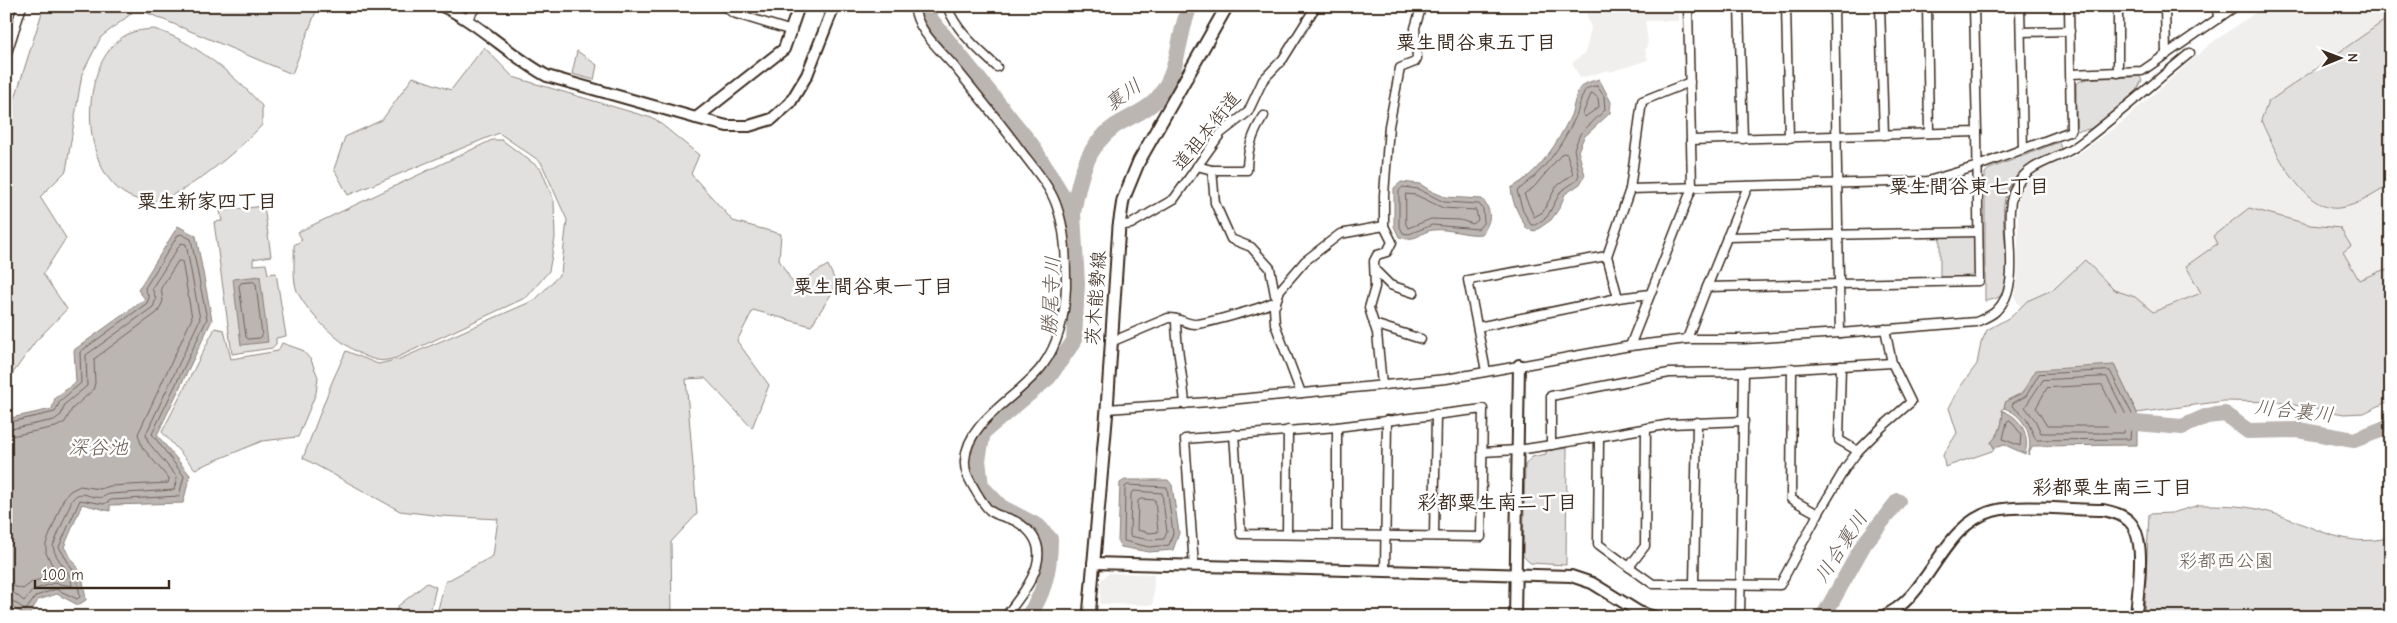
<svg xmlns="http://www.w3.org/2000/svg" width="2397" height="623" font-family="'Comic Neue','Klee One',sans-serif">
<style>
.built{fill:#f1efee}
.green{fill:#e2e0de;stroke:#8e857e}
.water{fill:#bcb6b3;stroke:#887e77}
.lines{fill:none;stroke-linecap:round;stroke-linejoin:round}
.shore{stroke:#6f625a;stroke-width:1}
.river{stroke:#bcb6b3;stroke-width:16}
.street-casing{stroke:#3b2a1e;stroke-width:11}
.secondary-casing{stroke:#3b2a1e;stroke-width:14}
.primary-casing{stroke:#3b2a1e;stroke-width:15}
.street{stroke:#fff;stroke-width:8}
.secondary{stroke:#fff;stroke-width:10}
.primary{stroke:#fff;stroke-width:11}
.labels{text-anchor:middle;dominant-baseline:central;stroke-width:5;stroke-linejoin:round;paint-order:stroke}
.street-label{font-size:19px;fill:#3b2a1e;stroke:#fff}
.park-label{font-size:19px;fill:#65584e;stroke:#fff}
.neighbourhood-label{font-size:20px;font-weight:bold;fill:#3b2a1e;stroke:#fff}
.water-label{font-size:20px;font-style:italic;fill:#685b52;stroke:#fff}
</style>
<rect width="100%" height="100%" fill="#fff"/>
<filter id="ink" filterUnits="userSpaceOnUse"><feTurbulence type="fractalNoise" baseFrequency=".02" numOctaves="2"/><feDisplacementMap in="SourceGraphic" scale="10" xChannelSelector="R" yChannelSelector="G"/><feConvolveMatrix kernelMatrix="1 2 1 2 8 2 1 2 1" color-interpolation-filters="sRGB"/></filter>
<g filter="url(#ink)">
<g class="built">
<path d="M 1584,6 L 1679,6 L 1679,21 L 1645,21 L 1648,42 L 1645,50 L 1648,60 L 1610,72 L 1609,70 L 1580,78 L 1572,63 L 1585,53 L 1591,28 Z"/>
<path d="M 2265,6 L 2391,6 L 2391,307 L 2030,325 L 2014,296 L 2018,276 L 2018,201 L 2026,180 L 2034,172 L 2077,155 L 2121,123 L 2210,44 Z"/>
<path d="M 1109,573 L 1154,574 L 1153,605 L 1100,604 L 1101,580 Z"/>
</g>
<g class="green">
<path d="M 44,6 L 114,6 L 132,13 L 101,37 L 82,74 L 66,171 L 40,197 L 66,238 L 43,274 L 67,309 L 35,342 L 6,383 L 6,127 Z"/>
<path d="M 131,6 L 318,6 L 292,74 Z"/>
<path d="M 2391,16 L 2391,184 C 2375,194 2357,206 2339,208 C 2304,213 2272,146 2261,120 L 2268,102 Z"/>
<path d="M 154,29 C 192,40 236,76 262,106 L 262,125 C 242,147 180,201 151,201 C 79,201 71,63 128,34 C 136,30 145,30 154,29 Z"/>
<path d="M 484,47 L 513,77 L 655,119 L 699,155 L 691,174 L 733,221 L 781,234 L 779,260 L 794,285 L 828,265 L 837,285 L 811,326 L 753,310 L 737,341 L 769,385 L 752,428 L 705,378 L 686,379 L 697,514 L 671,542 L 672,617 L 436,617 L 445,582 L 493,556 L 498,519 L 441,516 L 400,511 L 303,458 L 332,382 L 346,351 L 378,364 L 400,359 L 535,300 L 561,273 L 567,220 L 541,162 L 499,133 L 348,195 L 334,169 L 345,137 L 382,120 L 413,77 L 451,90 Z"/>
<path d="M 577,51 L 597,65 L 594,80 L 572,74 Z"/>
<path d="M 2139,76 L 2142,80 L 2134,97 L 2090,129 L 2076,131 L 2076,84 C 2085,74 2124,80 2139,76 Z"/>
<path d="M 492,140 L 502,140 L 541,169 L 554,201 L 555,238 L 549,271 L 527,297 L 396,358 C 388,360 381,362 373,359 C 347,352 308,315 297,291 C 292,279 295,258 294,245 L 302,240 L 298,232 Z"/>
<path d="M 2059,142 L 2061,149 C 2040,158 2020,167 2009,187 C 1994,213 2016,272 2002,294 C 1998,299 1991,300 1985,301 L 1985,173 L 1989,169 Z"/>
<path d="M 264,206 L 271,256 L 253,259 L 253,265 L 266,264 L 268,274 L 276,273 L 286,336 L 276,338 L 276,344 L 272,348 L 232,354 L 214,222 L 222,221 L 220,211 Z"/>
<path d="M 2249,208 L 2311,225 L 2340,228 L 2351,246 L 2343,252 L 2359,280 L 2383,270 L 2391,270 L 2391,400 L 2364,413 L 2344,414 L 2278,402 L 2224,401 L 2137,413 L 2114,365 L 2022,393 L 2006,401 L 2004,408 L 2001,410 L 2003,411 C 2002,424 2001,433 1991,442 L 1994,448 L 1992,451 L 1945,467 L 1943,455 L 1957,433 L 1949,408 L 1960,387 L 1977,364 L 1981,343 L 1987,330 L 2012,316 L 2027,301 L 2054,289 L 2085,260 L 2114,290 L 2135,297 L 2153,312 L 2201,293 L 2186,266 L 2217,244 L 2213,236 Z"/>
<path d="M 1940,232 L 1978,232 L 1979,281 L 1940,282 Z"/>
<path d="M 215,328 L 224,330 L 231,359 L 278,351 L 282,343 L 302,350 L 311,360 L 318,377 L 316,393 L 298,437 L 262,441 L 195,469 L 162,432 Z"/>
<path d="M 1567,448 L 1566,565 L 1530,563 L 1523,556 L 1525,465 L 1532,457 L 1546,454 L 1546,451 Z"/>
<path d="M 2199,505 C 2220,505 2241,505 2261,510 C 2306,520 2341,551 2391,537 L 2391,617 L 2144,617 L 2149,514 L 2172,513 Z"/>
<path d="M 427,583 L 436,587 L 429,617 L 393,617 L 398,606 Z"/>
</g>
<g class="water">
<path d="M 1599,79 L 1611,102 L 1610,113 L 1584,137 L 1578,151 L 1585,175 L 1580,184 L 1565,194 L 1560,207 L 1551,220 L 1535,231 L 1527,229 C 1519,215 1512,203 1511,188 C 1539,173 1558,143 1571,115 C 1574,107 1575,96 1579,89 C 1583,83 1593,81 1599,79 Z"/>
<path d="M 1401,182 L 1420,184 L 1431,191 L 1445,197 L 1482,199 C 1493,212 1491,221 1482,234 C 1466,236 1450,228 1433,230 C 1419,232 1419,242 1399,237 L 1394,226 L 1394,188 Z"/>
<path d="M 178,226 L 196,236 L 212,320 L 157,435 L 190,475 L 183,503 L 110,505 L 110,511 L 82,504 L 64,547 L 82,575 L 86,600 L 78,605 L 57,594 L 38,600 L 28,617 L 15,609 L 6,601 L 6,419 L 52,409 L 55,398 L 76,382 L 74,350 L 145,299 L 138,290 Z"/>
<path d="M 260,276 L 268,342 L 241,345 L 233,279 Z"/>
<path d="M 2114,365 L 2137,413 L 2137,445 L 2033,446 L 2028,455 C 2034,436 2024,415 2004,408 L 2006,401 L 2022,393 L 2036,370 Z"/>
<path d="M 2003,411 C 2022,418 2030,436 2025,454 L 2005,445 L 1994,448 L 1991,442 C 2001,433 2002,424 2003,411 Z"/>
<path d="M 1125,480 L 1168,480 L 1172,485 L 1179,533 L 1173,550 L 1149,552 L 1121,547 L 1118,542 L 1120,483 Z"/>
</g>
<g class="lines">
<g class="shore">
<path d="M 1597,86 L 1604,96 L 1605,110 L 1580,134 L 1574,149 L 1579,175 L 1576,181 L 1561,191 L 1547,217 L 1535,225 L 1531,225 L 1523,211 L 1517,191 C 1544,171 1560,149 1575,118 C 1579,110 1580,100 1584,92 C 1586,88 1592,86 1597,86 Z"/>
<path d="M 1592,93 L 1598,98 L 1599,107 L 1585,117 L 1583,114 Z"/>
<path d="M 1563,153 L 1567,154 L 1573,174 L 1556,187 L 1543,212 L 1534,217 L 1524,194 L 1534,187 Z"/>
<path d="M 1403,187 L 1418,189 L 1444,202 L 1479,204 L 1483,209 L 1484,222 L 1478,229 L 1432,225 L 1409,234 L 1403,233 L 1399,225 L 1399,191 Z"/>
<path d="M 1406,194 L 1416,195 L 1443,208 L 1476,210 L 1478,220 L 1473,224 L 1460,220 L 1431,219 L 1408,228 L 1406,224 Z"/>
<path d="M 254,282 L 256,284 L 262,336 L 260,338 L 248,339 L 246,337 L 239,286 L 241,283 Z"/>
<path d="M 2110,371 L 2132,414 L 2130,439 L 2036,440 L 2026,418 L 2012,406 L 2013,403 L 2026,396 L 2039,374 Z"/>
<path d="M 2107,377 L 2126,415 L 2124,433 L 2041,433 L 2035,420 L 2025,407 L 2043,380 Z"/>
<path d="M 2102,385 L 2118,417 L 2117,426 L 2047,426 L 2036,408 L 2047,388 Z"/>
<path d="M 2010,420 L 2021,434 L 2020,446 L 2003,439 L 2007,422 Z"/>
<path d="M 6,423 L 55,412 L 60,401 L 81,383 L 80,352 L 147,303 L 149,298 L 145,288 L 178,235 L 181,234 L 191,239 L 207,319 L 152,434 L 184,476 L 179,496 L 111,500 L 104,504 L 80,500 L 59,547 L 77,577 L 80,597 L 77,599 L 56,589 L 36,596 L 26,610 L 6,597"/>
<path d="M 6,430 L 54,420 L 61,415 L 65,404 L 87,386 L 86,355 L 153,307 L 156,299 L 152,288 L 181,243 L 186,244 L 200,319 L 146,434 L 148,442 L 177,477 L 174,490 L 110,494 C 108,494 105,496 103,497 C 90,500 81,487 72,500 L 53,546 C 55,561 72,571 72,586 L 54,583 L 33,590 L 24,601 L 14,593 L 6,591"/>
<path d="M 6,437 L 56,427 L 65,422 L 72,409 L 93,390 L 95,383 L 94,359 L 158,312 L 163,301 L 161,288 L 178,261 L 182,261 L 192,318 L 138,434 L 142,447 L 169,479 L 168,483 L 110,486 L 100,489 L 80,486 L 70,491 L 64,498 L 46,544 L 46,553 L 57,574 L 32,582 L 23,589 L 6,584"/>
<path d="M 1128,485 L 1167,487 L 1173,533 L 1169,545 L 1149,547 L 1124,541 L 1125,487 Z"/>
<path d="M 1134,491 L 1162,493 L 1167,532 L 1164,539 L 1149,540 L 1130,536 L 1131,494 Z"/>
<path d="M 1141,499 L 1155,500 L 1158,532 L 1150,533 L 1137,530 L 1138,501 Z"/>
</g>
<g class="river">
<path d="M 927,6 L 928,16 L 1031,144 L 1073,213 L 1077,284 L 1074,341 L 1049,377 L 983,432 L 978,460 L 981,486 L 1001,507 L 1038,526 L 1050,539 C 1050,566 1045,595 1027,617"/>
<path d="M 1073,213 C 1079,180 1085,147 1115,126 C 1127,118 1144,112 1154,102 C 1181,75 1176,38 1190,6"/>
<path d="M 2114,421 L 2182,427 L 2207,416 L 2225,414 L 2248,431 L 2298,430 L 2354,440 L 2391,426"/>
<path d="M 1823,617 L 1864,544 L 1898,501"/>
</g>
<g class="street-casing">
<g id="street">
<path d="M 724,6 L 733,13 L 792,31"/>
<path d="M 914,6 C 917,30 937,47 953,65 C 976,93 999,121 1021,151 C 1033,167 1049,185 1056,204 C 1066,231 1066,259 1066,287 C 1065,314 1059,343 1043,365 C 1021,396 967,420 965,460 C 964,471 969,479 974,488 C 978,495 985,508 992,512 C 999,517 1009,517 1017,522 C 1061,548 1027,588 1005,617"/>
<path d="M 947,6 C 956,31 978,49 997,67"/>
<path d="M 1739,6 L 1743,139"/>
<path d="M 1786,6 L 1789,138"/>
<path d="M 1834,6 L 1840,333"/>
<path d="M 1880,6 L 1884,135"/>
<path d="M 1927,6 L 1929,133"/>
<path d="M 2020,6 L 2023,149"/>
<path d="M 2118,6 L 2118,73"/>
<path d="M 2165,6 L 2166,55"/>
<path d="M 2217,6 L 2218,19"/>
<path d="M 467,19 L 477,6"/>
<path d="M 2021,32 L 2070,31"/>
<path d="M 6,56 L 22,6"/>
<path d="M 2071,74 L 2142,71 L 2236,6"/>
<path d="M 1691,140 L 1977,132 L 1974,6"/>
<path d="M 1197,166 L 1212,170 L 1247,170 C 1247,151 1253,132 1264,116"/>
<path d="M 1212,170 L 1215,203 L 1231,239 L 1251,247 L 1270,268 L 1275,295 L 1278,296"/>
<path d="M 1630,189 L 1642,101 L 1690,82"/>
<path d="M 1119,226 L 1131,224 L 1174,199 L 1221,133 L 1248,112 L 1263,80 L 1283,59 L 1316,6"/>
<path d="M 1727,237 L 1978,232"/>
<path d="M 1607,256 L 1618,298 L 1650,294"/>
<path d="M 1375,270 L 1390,285 L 1414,293"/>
<path d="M 1707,287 L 1748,186"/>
<path d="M 1176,319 C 1176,348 1183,375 1185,404"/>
<path d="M 1374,324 L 1421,339"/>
<path d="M 1478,327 L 1618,298"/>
<path d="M 1687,339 L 1707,287 L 1979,281 L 1977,132"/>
<path d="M 1111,342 L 1168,318 C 1178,317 1186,324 1195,324 C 1206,324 1261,308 1271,303 L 1276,304"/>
<path d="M 1630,346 L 1692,188 L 1688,6"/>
<path d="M 1841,366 L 1839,440 L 1858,451"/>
<path d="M 1792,368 L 1791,499 L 1818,514"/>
<path d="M 1486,371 L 1468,280 L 1607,256 L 1630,189 L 1928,181 L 1978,166 L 2071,131 L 2069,6"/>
<path d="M 1382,385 L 1377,333 L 1369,308 L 1375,287 L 1374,261 L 1377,255 L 1387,252 L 1392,242 L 1384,226 L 1384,195 L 1389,126 L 1400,68 L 1415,62 L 1417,58 L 1415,28 L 1421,8"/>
<path d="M 1301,393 L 1275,324 L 1274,308 L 1280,290 L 1305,261 L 1340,234 L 1384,226"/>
<path d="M 1107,409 L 1209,402 L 1446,379 L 1630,346 L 1687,339 L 1744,339 L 1840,333 L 1976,322 C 1983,319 1991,316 1996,311 C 2028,281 1996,216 2018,183 C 2032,161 2058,160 2078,145 C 2116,117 2152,84 2190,53"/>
<path d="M 1744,421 L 1671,424 L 1551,445 L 1551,396 L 1669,373 L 1744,372 L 1892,363"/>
<path d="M 1697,422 L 1694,584 L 1780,585 L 1818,514 L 1846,467 L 1858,451 L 1882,427 L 1911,402 L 1892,363 L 1885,329"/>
<path d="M 1337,427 L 1337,535"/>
<path d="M 1599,437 L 1598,544 L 1629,567 L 1645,546 L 1646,428"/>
<path d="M 1482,452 L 1518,450 L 1551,445"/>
<path d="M 1287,534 L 1288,430"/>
<path d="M 1434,536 L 1436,414"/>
<path d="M 1194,566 L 1185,439 L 1337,427 L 1483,409 L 1481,537 L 1241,534 L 1234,434"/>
<path d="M 1629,567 L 1653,584 L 1694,584"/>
<path d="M 1385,570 L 1387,420"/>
<path d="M 1740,617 L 1744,372"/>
</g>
</g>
<g class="secondary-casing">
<g id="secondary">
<path d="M 442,6 C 481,24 510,56 547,76 L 696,118 L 727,126 L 749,126 L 772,119 L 790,103 L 807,75 L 834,6"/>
<path d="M 696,118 L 784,49 L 799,6"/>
<path d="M 1093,563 L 1571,576 L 1592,583 L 1639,612 L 1654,617"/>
<path d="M 1515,617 L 1519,365"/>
<path d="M 1881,617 C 1931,598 1939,526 1993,511 C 2020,504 2073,510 2103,510 C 2112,512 2122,514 2129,521 C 2148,539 2137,592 2136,617"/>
</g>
</g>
<g class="primary-casing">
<path id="primary" d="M 1089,617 L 1107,409 L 1119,226 L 1123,200 L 1139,161 L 1227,6"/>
</g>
<use href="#street" class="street"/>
<use href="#secondary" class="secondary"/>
<use href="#primary" class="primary"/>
</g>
</g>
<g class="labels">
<g class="street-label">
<text transform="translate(1207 131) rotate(-51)">道祖本街道</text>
<text transform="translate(1096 298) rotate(-86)">茨木能勢線</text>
</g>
<g class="park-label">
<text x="2226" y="561">彩都西公園</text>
</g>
<g class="neighbourhood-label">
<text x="1476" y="42">粟生間谷東五丁目</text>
<text x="1969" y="186">粟生間谷東七丁目</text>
<text x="207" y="201">粟生新家四丁目</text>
<text x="873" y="286">粟生間谷東一丁目</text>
<text x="2112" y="487">彩都粟生南三丁目</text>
<text x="1497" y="502">彩都粟生南二丁目</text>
</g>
<g class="water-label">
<text transform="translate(1123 95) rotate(-36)">裏川</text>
<text transform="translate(1051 296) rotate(-87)">勝尾寺川</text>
<text transform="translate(2294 411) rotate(6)">川合裏川</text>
<text x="98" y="447">深谷池</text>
<text transform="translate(1841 547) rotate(-57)">川合裏川</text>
</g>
</g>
<rect width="2397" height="623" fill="none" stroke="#fff" stroke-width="25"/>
<rect x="12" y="12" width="2372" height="598" fill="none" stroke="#3b2a1e" stroke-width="2" filter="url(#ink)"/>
<g transform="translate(2340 58) rotate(89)" stroke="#ffffff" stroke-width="4" paint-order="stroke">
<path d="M0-4L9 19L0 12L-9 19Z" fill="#3b2a1e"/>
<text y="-8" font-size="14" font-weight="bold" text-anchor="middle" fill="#3b2a1e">N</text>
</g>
<path d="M35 580v8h134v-8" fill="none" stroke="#3b2a1e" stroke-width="2.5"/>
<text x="42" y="580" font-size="15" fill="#3b2a1e" stroke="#ffffff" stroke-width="4" paint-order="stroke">100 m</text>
</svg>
